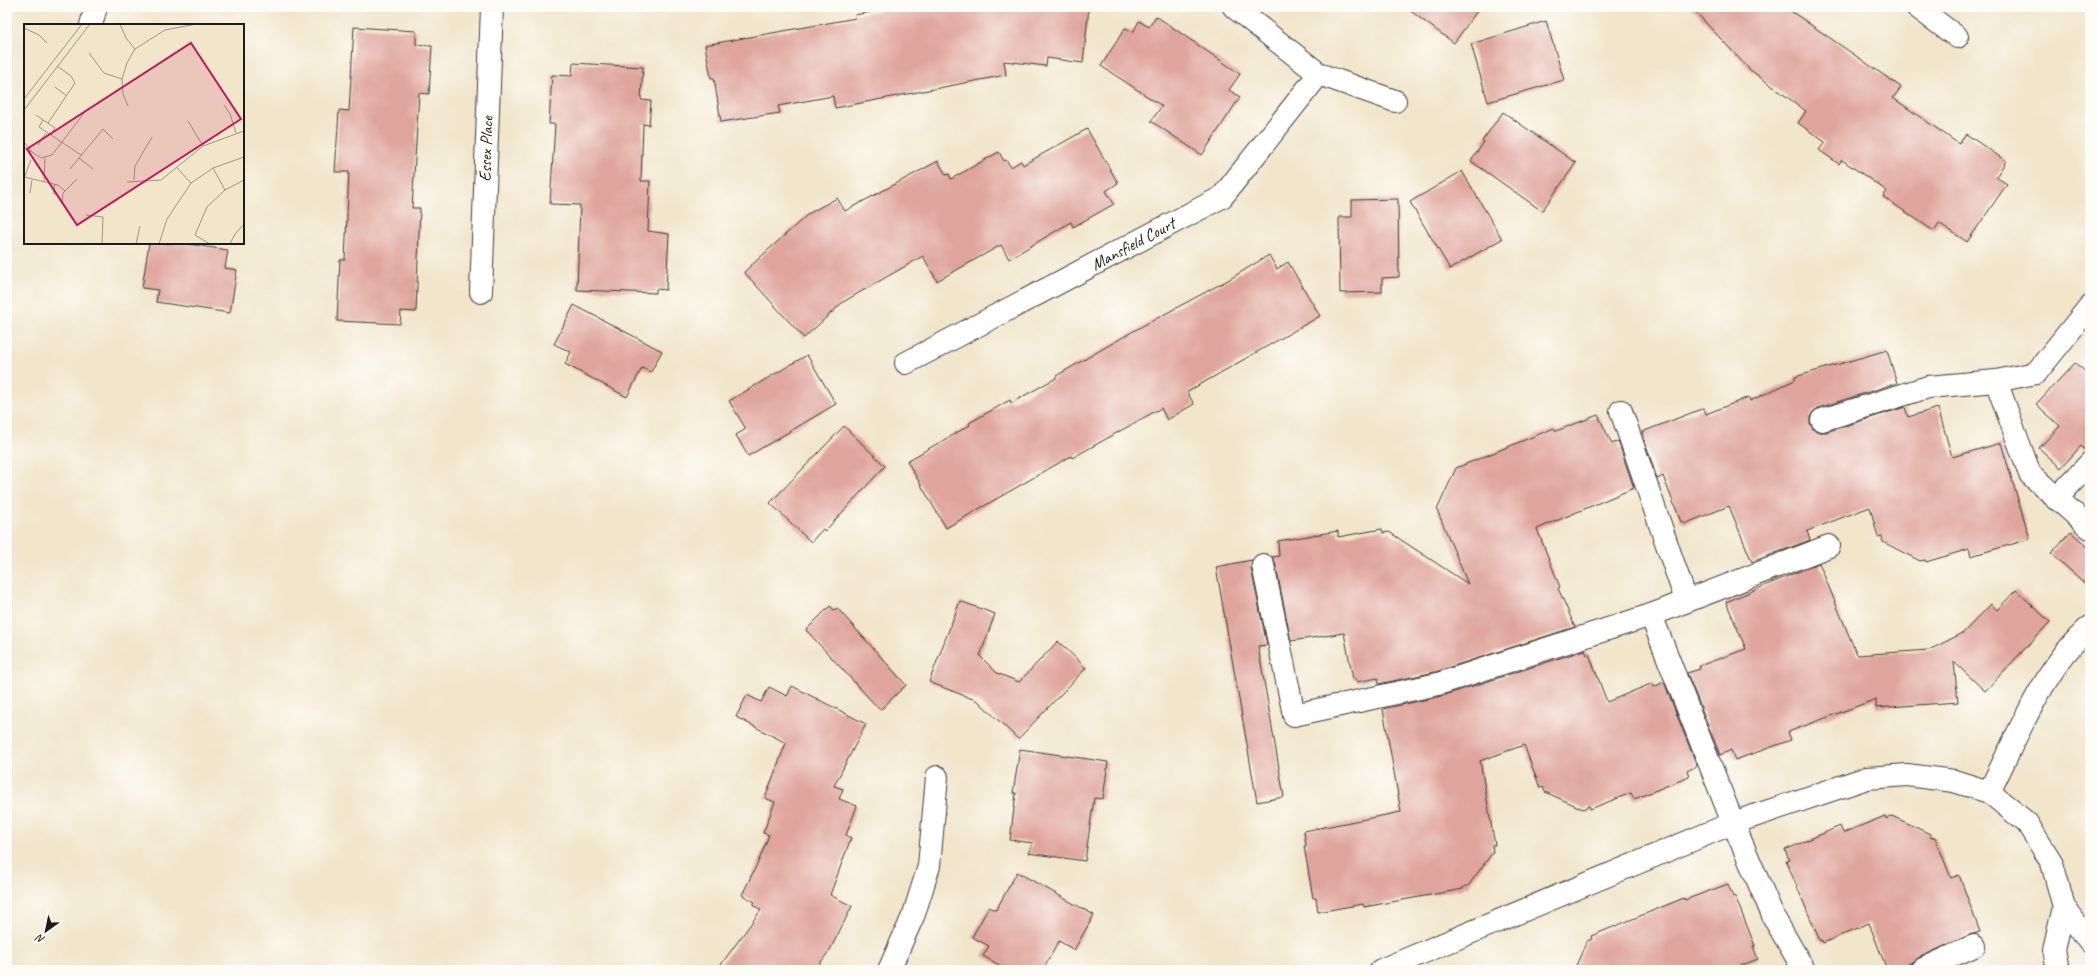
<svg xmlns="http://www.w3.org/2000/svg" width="2097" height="977" font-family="Caveat,sans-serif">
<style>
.building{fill:#dfa59c}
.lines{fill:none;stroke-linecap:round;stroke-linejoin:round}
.minor-casing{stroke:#3c3a36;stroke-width:24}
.minor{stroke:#fff;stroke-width:22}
.labels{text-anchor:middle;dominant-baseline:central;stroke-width:3;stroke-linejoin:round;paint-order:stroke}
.street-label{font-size:17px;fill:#1c1c1c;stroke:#fdfcf7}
.inset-road{fill:none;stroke:#9c9584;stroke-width:1}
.view{fill:#c2185b;fill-opacity:0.15;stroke:#c2185b;stroke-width:2}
.inset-edge{fill:none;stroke:#1c1c1c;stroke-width:2}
</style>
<rect width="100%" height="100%" fill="#fdfcf7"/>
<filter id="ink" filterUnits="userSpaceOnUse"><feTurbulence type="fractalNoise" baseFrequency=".025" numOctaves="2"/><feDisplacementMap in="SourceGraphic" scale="8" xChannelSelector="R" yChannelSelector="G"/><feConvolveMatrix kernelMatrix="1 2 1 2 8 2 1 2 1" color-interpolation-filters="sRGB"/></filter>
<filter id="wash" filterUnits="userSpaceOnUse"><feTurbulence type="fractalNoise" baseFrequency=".012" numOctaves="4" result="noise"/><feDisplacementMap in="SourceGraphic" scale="16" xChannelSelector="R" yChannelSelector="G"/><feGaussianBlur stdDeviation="0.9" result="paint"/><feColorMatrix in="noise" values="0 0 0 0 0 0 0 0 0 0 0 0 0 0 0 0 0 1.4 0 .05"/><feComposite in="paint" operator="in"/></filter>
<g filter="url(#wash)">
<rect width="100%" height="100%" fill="#f1e5ca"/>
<g id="blocks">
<g class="building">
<path d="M 881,7 L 1089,7 L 1083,63 L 1047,58 L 1046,66 L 1004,61 L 1006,75 L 835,108 L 833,96 L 778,106 L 780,113 L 721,122 L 714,78 L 711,78 L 705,45 L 856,18 L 855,15 L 881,10 Z"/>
<path d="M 1405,7 L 1480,7 L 1454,43 Z"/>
<path d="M 1691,7 L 1785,7 L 1901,87 L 1893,98 L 1959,144 L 1966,134 L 2006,161 L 1996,177 L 2007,184 L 1967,242 L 1939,223 L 1934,231 L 1883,197 L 1887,191 L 1842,160 L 1839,164 L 1819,150 L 1825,142 L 1798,123 L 1806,111 L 1749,69 Z"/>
<path d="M 1156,16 L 1240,74 L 1229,90 L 1240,97 L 1202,155 L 1151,121 L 1162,106 L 1101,66 L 1125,28 L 1133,32 L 1139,21 L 1149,27 Z"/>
<path d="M 1546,21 L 1564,80 L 1488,102 L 1471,44 Z"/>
<path d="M 354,27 L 416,31 L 416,45 L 432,46 L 429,94 L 419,93 L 412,208 L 420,208 L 416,312 L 401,311 L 400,324 L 337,321 L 340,260 L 345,260 L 349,172 L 335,172 L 339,110 L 349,111 Z"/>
<path d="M 573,63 L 643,67 L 641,100 L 651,101 L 649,125 L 643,124 L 641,181 L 650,181 L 648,231 L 669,234 L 666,290 L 656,289 L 656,293 L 577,290 L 580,205 L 550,204 L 555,124 L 549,124 L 552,75 L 572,76 Z"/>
<path d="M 1503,112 L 1576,163 L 1542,211 L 1471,161 L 1484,142 L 1482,141 Z"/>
<path d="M 1087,129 L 1118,183 L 1106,191 L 1114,204 L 1073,227 L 1071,222 L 1009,259 L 1001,245 L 937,281 L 923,256 L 843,302 L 804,338 L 744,272 L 808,214 L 837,198 L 845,211 L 938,161 L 946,175 L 949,174 L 951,179 L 999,152 L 1004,161 L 1006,160 L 1011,167 L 1021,161 L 1023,165 Z"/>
<path d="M 1462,171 L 1502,239 L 1450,269 L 1410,202 Z"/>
<path d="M 1398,199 L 1399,277 L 1382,278 L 1382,292 L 1340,293 L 1339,217 L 1352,217 L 1352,200 Z"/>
<path d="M 149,243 L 180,243 L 228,250 L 225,268 L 237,270 L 230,313 L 156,302 L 158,290 L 142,288 Z"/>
<path d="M 1269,255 L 1277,269 L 1288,262 L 1320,316 L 1187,392 L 1194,404 L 1167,420 L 1161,408 L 1072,458 L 1071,456 L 946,528 L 907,461 L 970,425 L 969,423 L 1010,400 L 1011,403 L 1056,378 L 1056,376 L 1137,329 L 1228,280 Z"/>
<path d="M 574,305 L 662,351 L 651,372 L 642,368 L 627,397 L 565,364 L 571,352 L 554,344 Z"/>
<path d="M 1887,350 L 1897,383 L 1818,408 L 1813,412 L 1810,417 L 1810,423 L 1813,429 L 1819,432 L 1826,432 L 1905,407 L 1908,417 L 1938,408 L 1952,457 L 2001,443 L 2030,539 L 1971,556 L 1969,549 L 1926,562 L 1925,560 L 1920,561 L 1883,542 L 1882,536 L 1878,537 L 1870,507 L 1807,531 L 1810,540 L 1752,562 L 1729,506 L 1684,524 L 1683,521 L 1681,522 L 1663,476 L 1657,479 L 1642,432 L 1704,408 L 1706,414 L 1749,397 L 1750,401 L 1795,380 L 1795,377 Z"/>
<path d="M 807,355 L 836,404 L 748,456 L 736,435 L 746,429 L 729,401 Z"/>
<path d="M 2075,363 L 2090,375 L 2090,451 L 2086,451 L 2081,446 L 2061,468 L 2039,448 L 2060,426 L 2036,404 Z"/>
<path d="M 1598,415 L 1612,444 L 1618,441 L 1634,488 L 1537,529 L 1560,587 L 1558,588 L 1575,627 L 1435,672 L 1379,684 L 1378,678 L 1356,682 L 1356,679 L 1353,679 L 1344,633 L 1291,641 L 1275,562 L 1272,557 L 1279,556 L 1278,541 L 1338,531 L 1338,537 L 1382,529 L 1383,533 L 1389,532 L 1468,584 L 1437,510 L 1456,468 L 1554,428 L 1556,431 Z"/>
<path d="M 844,426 L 885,466 L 825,531 L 823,529 L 811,542 L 770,503 Z"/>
<path d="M 2071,532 L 2090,549 L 2090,588 L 2051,553 Z"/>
<path d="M 1252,560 L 1251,568 L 1267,645 L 1258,646 L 1284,797 L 1257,802 L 1216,567 Z"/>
<path d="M 1819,563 L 1857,655 L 1929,650 L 1963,633 L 1991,604 L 1997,610 L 2016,590 L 2050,622 L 1985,691 L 1954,662 L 1958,702 L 1876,708 L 1876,699 L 1788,732 L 1791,740 L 1735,760 L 1731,750 L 1720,755 L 1687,673 L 1700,669 L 1699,666 L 1746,649 L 1726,602 Z"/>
<path d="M 960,601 L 995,614 L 980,656 L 997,673 L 1019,682 L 1058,641 L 1086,668 L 1018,739 L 978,701 L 929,682 Z"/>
<path d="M 830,606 L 834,610 L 837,608 L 906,685 L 880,710 L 806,630 Z"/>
<path d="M 1585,650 L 1587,655 L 1589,654 L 1607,702 L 1653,683 L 1654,687 L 1664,682 L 1697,766 L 1687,771 L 1689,777 L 1634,799 L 1631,793 L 1590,809 L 1589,806 L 1583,809 L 1545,792 L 1543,787 L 1540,788 L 1524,745 L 1480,761 L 1495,845 L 1492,845 L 1493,852 L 1468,886 L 1463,887 L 1463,889 L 1364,907 L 1363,904 L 1318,912 L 1316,898 L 1313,898 L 1304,846 L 1306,846 L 1304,831 L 1401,812 L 1383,709 L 1442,696 Z"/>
<path d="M 792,686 L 866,724 L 834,786 L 843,789 L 839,799 L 857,806 L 846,835 L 851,838 L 830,895 L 852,906 L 830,950 L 815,970 L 717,970 L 761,910 L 753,905 L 755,902 L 742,895 L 759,860 L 769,835 L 763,833 L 775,802 L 765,798 L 786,743 L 736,717 L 747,695 L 761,702 L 769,687 L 787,696 Z"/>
<path d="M 1020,749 L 1108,762 L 1103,799 L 1094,798 L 1085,861 L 1028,853 L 1033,843 L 1010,840 L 1016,793 L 1013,793 Z"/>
<path d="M 1885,816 L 1886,819 L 1892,816 L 1930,834 L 1931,838 L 1935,837 L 1951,878 L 1959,875 L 1980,932 L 1969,935 L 1916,959 L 1911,963 L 1891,970 L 1887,970 L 1869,923 L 1823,943 L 1822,940 L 1820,941 L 1786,861 L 1789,860 L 1785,850 L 1840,826 L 1843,833 Z"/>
<path d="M 1017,872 L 1094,915 L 1074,950 L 1059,941 L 1043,970 L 1008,970 L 983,956 L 989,946 L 972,937 L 989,907 L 996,910 Z"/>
<path d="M 1728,884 L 1733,897 L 1735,896 L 1755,946 L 1753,946 L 1758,959 L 1729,970 L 1574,970 L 1587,941 L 1592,939 L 1591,936 L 1684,898 L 1685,900 Z"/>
</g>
</g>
</g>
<g filter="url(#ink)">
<use href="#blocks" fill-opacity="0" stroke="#3c3a36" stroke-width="1"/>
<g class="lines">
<g class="minor-casing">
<g id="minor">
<path d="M 1234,7 L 1319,74 L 1395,101"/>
<path d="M 1917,7 L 1957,37"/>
<path d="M 91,25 L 96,7"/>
<path d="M 481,292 L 492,7"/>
<path d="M 906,363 L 1222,197 L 1319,74"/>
<path d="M 1996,381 L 2030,474 L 2090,528"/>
<path d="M 1621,411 L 1686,600"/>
<path d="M 1822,420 L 1928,387 L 1996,381 L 2036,373 L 2090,306"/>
<path d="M 2056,499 L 2090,463"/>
<path d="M 1263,565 L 1294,715 L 1438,684 L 1651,615 L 1829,546"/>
<path d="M 1651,615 L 1733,823 L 1774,918 L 1804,970"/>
<path d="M 1989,792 C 2016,739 2045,665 2090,627"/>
<path d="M 889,970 L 914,914 L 929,866 L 937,777"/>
<path d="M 1381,970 L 1733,823 L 1867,778 L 1907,775 L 1954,781 L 1989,792 L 2027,823 L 2052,863 L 2064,907 L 2090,943"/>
<path d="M 1921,970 L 1974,946"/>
<path d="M 2058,970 L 2054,949 L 2064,907"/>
</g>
</g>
<use href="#minor" class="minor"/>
</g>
</g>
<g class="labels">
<g class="street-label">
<text transform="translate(486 149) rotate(-88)">Essex Place</text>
<text transform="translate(1133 244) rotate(-28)">Mansfield Court</text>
</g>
</g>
<g transform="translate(24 24)">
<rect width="220" height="220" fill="#f1e5ca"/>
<path class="inset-road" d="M 96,0 L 102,14 L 111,25M 0,4 L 15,11 L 23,19M 65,29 L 80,49 L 98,55M 31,63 L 43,72M 0,75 L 58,0M 200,81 L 206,90 L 212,109M 104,82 L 99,70 L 98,55 L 103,39 L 111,25 L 141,6 L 172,0M 0,86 L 66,0M 12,91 L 31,104 L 27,111M 19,96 L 15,103 L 57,131M 164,97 L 179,122M 24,99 L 51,59 L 47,52 L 33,42M 0,118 L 9,129M 14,121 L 22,109M 0,123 L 17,134 L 28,131 L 63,85M 55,134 L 69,145M 153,144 L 167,159M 189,144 L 201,166M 46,145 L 79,105 L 89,115M 0,153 L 34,161 L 41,167M 0,154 L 7,136M 110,156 L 111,142 L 128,113M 20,158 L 21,134M 103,158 L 137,156 L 179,122 L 220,107M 31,160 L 29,169 L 32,171M 6,169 L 8,156M 38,180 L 39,169 L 53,155M 62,191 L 79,193 L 78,220M 112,220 L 116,202M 135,220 L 143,195 L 167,159 L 189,144 L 220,133M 186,220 L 171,211 L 183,183 L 201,166 L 220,156M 206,220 L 211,210 L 220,200"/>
<path class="view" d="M 167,19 L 217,95 L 53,201 L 3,125 Z"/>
<rect width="220" height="220" class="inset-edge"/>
</g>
<rect width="2097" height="977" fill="none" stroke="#fdfcf7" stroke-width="24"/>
<g transform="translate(46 931) rotate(213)" stroke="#fdfcf7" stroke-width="3" paint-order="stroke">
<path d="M0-3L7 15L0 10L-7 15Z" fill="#1c1c1c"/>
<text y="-6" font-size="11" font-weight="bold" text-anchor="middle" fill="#1c1c1c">N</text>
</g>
</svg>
